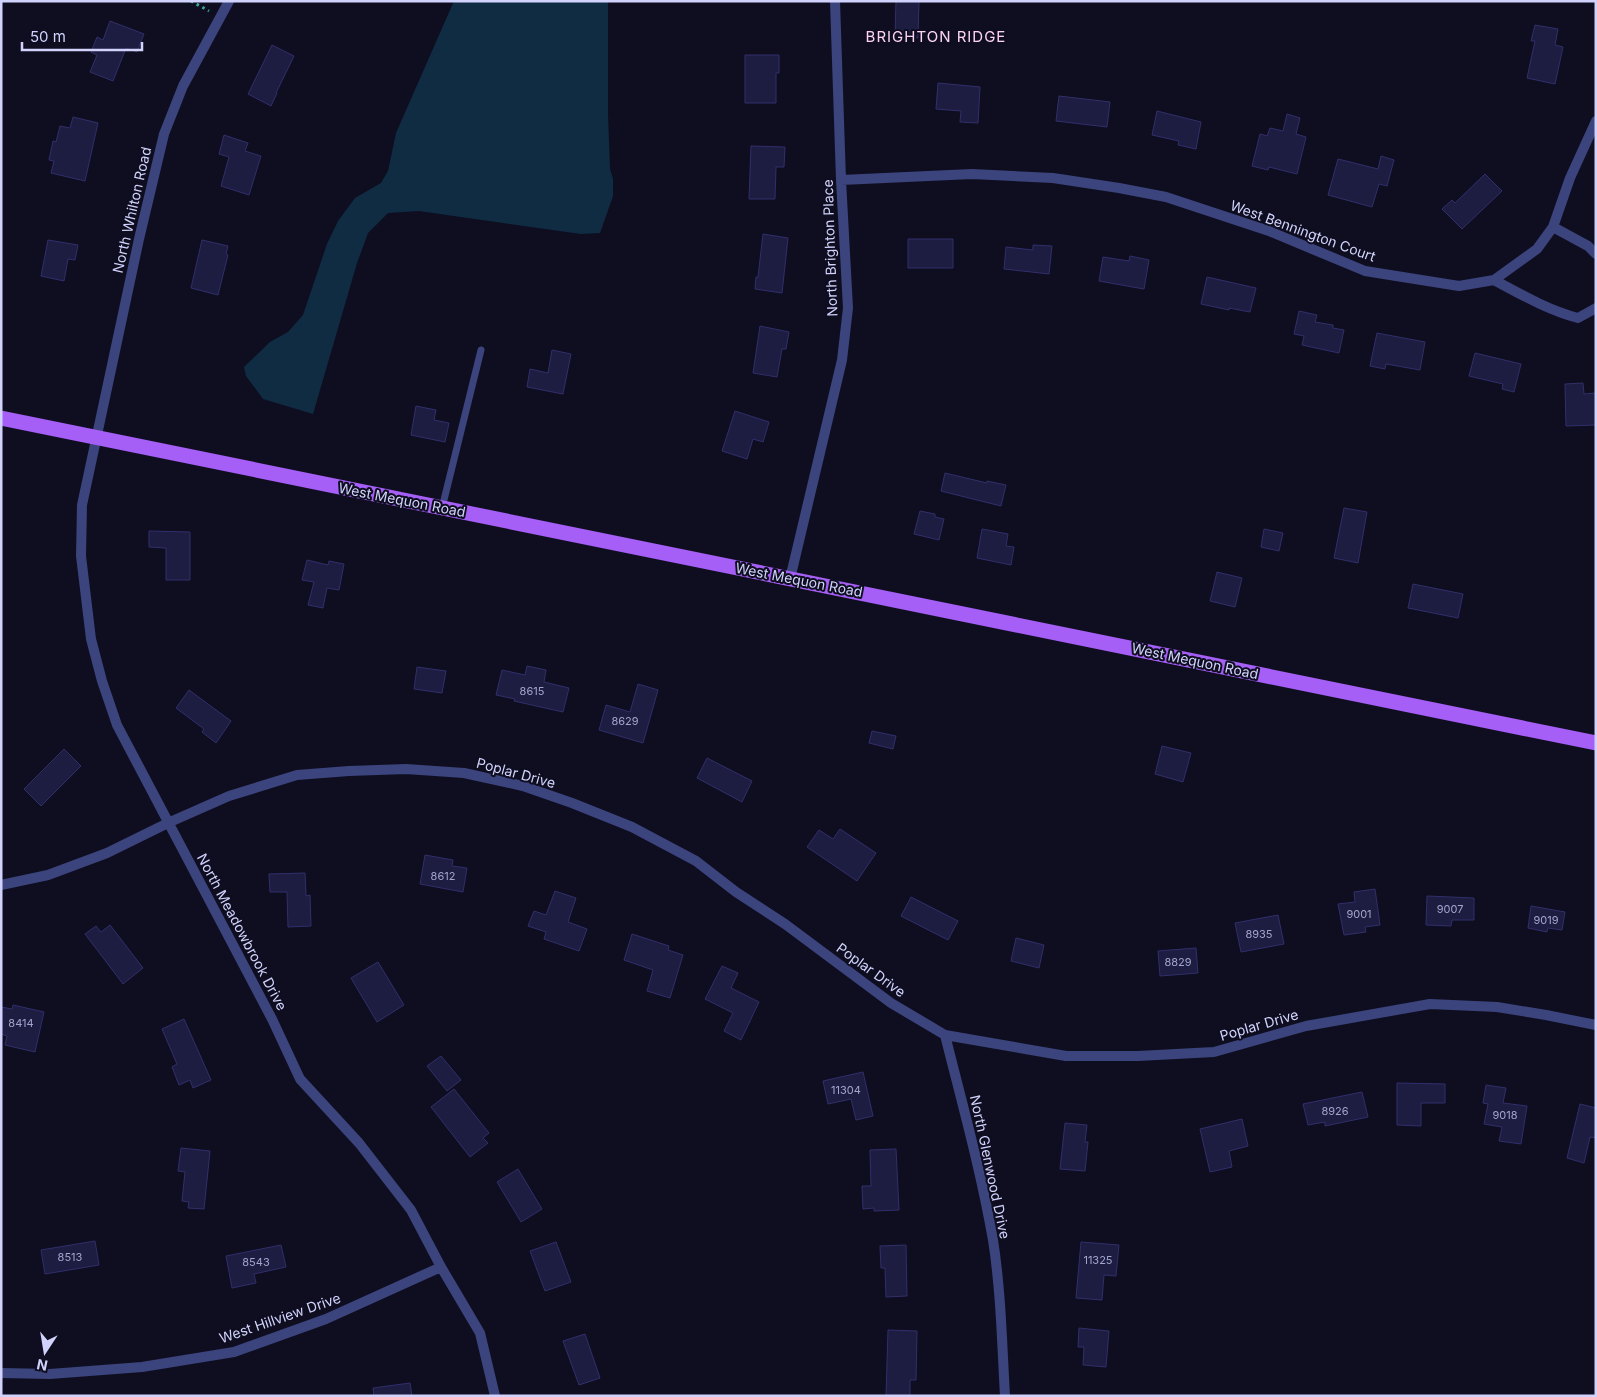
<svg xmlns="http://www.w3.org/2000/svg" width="1597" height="1397" viewBox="0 0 1597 1397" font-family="Inter,sans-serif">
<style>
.water{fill:#102c43}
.building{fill:#1d1c41;stroke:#312f6b}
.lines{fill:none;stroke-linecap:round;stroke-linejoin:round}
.path{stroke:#35ad92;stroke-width:3;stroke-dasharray:2.5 4;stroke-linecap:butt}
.lane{stroke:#3c447d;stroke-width:7}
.street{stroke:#3c447d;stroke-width:10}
.primary{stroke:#a55ef6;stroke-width:15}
.labels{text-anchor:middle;stroke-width:4;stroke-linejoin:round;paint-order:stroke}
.number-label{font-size:11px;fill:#a4a5cd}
.street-label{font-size:14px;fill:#d1d3fc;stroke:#0f0e21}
.neighbourhood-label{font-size:15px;letter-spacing:1px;fill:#fdd3f4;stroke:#0f0e21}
</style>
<rect width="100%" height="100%" fill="#0f0e21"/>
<!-- water -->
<path class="water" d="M454,1H608V114L610,169L613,179V196L600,233L581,234L419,211L388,213L368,233L357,263L313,414L263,399L246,376L244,367L270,342L288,332L303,315L327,244L338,221L355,198L381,183L388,171L396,133Z"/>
<!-- building -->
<path class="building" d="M896,1H919L918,38L895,37Z
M110,21L144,34L137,52L126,48L113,81L90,72L97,55L91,52L97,37L103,40Z
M1535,25L1558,29L1555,45L1563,47L1555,84L1527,78L1535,41H1531Z
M272,45L294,56L276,93H277L271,106L248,94Z
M745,55H779V73H776V103H745Z
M938,83L980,87L978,123L960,122L961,111L936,109Z
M1059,96L1110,102L1107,127L1056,121Z
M1157,111L1201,122L1196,149L1178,145L1179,141L1152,135Z
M1287,114L1300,118L1296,134L1306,137L1297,174L1269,167L1268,170L1252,166L1260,134L1267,136L1270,128L1283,131Z
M73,117L98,123L85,181L51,173L54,161L49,160L53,141L56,142L60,126L70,128Z
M224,135L248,143L245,151L261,156L249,195L221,186L229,157L219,154Z
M751,146L785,147L784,167H776L775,199H749Z
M1381,156L1394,160L1387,186L1379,184L1372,207L1328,195L1338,159L1378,169Z
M1485,174L1502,191L1462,229L1442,209L1452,200L1455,203Z
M763,234L788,238L782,293L755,289L756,277H758Z
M908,239H953V268H908Z
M48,240L78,245L75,260L68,259L64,281L41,276Z
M202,240L228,246L226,254L228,255L218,295L191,288Z
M1033,245L1052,246L1049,274L1004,269L1006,247L1033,250Z
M1130,256L1149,260L1144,289L1099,281L1103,257L1129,261Z
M1207,277L1256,288L1250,312L1229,308V310L1201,304Z
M1299,311L1317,315L1315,322L1333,325V328L1344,330L1339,353L1302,345L1304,336L1294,334Z
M760,326L789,332L786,349H782L777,377L753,373Z
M1377,333L1425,342L1420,370L1386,364L1385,369L1370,366Z
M552,350L571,354L563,394L527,387L530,369L548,373Z
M1475,353L1521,364L1514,392L1502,389L1503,384L1469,376Z
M1583,383L1584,394L1596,393V425L1566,426L1565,384Z
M416,406L436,410L434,420L449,423L445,442L411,435Z
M735,411L769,422L763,442L753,439L747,459L722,451Z
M945,473L987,483V481L1006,485L1001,506L941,491Z
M1344,508L1367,512L1358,563L1334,558Z
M920,511L935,514V517L944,519L939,540L914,534Z
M982,529L1008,534L1006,546L1014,547L1011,565L977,558Z
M1264,529L1283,533L1279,551L1261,547Z
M149,531L190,532V580H166V548L149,547Z
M307,560L328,565L329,561L344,564L339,590L327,588L323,608L308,605L314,582L302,580Z
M1217,572L1242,578L1235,607L1210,601Z
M1413,584L1463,594L1458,618L1408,608Z
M527,666L546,670L544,682L569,688L563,712L514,701L515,699L496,695L502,670L525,675Z
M417,667L446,671L442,693L414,689Z
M638,684L658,690L643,743L599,730L606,705L630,712Z
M189,690L231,721L216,743L202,732L204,729L176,708Z
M872,731L896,736L893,749L869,743Z
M1162,746L1191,753L1183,782L1155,774Z
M64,749L81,766L41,806L24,789Z
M707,758L752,781L742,802L697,778Z
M840,829L876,853L857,881L807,847L819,830L833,839Z
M425,855L453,860L452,866L467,868L463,892L420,884Z
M305,873L306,896L310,895L311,926L288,927L287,892H270L269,874Z
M1375,889L1380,925L1365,927L1366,932L1344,935L1338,904L1355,902L1354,892Z
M555,891L576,898L568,922L587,929L579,951L544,939L546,932L528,926L534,911L546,915Z
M1427,896L1474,898V920H1452L1451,926L1426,925Z
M911,897L958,921L948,940L901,916Z
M1531,906L1565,912L1562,930L1548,928L1547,932L1528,928Z
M1278,915L1284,944L1241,952L1235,923Z
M110,925L143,968L123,984L85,934L96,926L101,932Z
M632,934L669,946L668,950L683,955L670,998L647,991L653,970L624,960Z
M1016,938L1044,945L1039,968L1011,961Z
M1196,948L1198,973L1160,976L1158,951Z
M378,962L404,1005L377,1022L351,978Z
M722,966L738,973L731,988L759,1002L741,1040L724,1031L733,1013L705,999Z
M13,1005L44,1012L35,1052L5,1045L7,1036L1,1034V1007L12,1009Z
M184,1019L211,1080L193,1088L190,1080L179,1085L172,1067L177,1064L162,1029Z
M441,1056L461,1080L447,1091L427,1066Z
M863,1072L873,1116L856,1120L851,1099L828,1104L823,1081Z
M1397,1083L1445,1084V1103H1421V1126L1397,1125Z
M1486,1085L1506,1088L1503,1103L1527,1106L1521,1144L1499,1141L1502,1127L1484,1124L1488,1104L1483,1103Z
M454,1089L489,1133L483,1138L488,1143L470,1157L431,1107Z
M1362,1092L1368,1117L1325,1126V1122L1308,1125L1303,1104Z
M1580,1104L1596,1108V1138L1590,1137L1584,1163L1567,1158Z
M1242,1119L1248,1146L1229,1151L1232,1167L1210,1172L1200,1129Z
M1065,1123L1087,1125L1085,1142H1088L1085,1171L1060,1169Z
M181,1148L210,1151L204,1209L188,1208L189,1202L182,1201L185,1172L178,1171Z
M896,1149L899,1210L874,1211V1208L863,1209L862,1186H871L870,1150Z
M518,1169L542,1209L521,1222L497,1182Z
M95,1241L99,1265L45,1274L41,1250Z
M556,1242L571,1282L545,1291L530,1251Z
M1081,1242L1119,1245L1116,1276L1104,1275L1102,1300L1076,1298Z
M281,1245L286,1267L254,1274L256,1283L232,1288L226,1256Z
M906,1245L907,1296L886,1297L885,1268H881L880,1246Z
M1079,1328L1109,1331L1106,1367L1083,1365L1084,1347H1078Z
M888,1330L917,1331L916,1380H910V1396H886Z
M585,1334L600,1378L579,1385L563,1341Z
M410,1383L412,1396H374L373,1388Z"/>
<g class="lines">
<!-- path -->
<path class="path" d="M191,1L209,11"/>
<!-- lane -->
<path class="lane" d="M442,508L481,350"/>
<!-- street -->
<path class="street" d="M229,1L183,86L164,134L139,239L82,505L81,556L91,639L102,681L117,725L272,1019L300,1079L359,1143L411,1210L441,1267L480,1333L495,1396
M841,180L972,174L1053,178L1119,188L1166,197L1269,231L1365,271L1459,286L1494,280L1537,249L1553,227L1570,178L1596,121
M1553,227L1588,246L1596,254
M1494,280C1522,295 1548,310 1578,318L1596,308
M790,579L842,360L848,308L841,180L835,1
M1,885L48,875L107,853L170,822L229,796L297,775L349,771L406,769L464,773L523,786L572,803L632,827L696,861L736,892L785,924L891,1003L945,1035L1066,1056H1138L1214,1052L1306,1026L1430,1004L1497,1007L1546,1015L1596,1025
M945,1035C962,1103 981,1171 993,1240C1001,1291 1002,1344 1005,1396
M1,1373L50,1374L142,1367L234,1352L326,1319L441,1267"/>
<!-- primary -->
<path class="primary" d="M1,418L1596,743"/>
</g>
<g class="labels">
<!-- number labels -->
<g class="number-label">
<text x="532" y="695">8615</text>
<text x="625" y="725">8629</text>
<text x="443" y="880">8612</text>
<text x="1450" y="913">9007</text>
<text x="1359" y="918">9001</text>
<text x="1546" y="924">9019</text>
<text x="1259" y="938">8935</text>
<text x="1178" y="966">8829</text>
<text x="21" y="1027">8414</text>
<text x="846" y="1094">11304</text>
<text x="1335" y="1115">8926</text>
<text x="1505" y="1119">9018</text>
<text x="70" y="1261">8513</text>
<text x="1098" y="1264">11325</text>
<text x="256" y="1266">8543</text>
</g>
<!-- street labels -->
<g class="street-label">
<text transform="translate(132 210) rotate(-77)" y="5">North Whilton Road</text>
<text transform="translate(1303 231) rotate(20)" y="5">West Bennington Court</text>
<text transform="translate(830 248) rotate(-92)" y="5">North Brighton Place</text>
<text transform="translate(402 500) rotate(11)" y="5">West Mequon Road</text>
<text transform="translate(799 580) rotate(11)" y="5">West Mequon Road</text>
<text transform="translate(1195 661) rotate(12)" y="5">West Mequon Road</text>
<text transform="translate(516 773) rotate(15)" y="5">Poplar Drive</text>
<text transform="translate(242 932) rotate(62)" y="5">North Meadowbrook Drive</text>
<text transform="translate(871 970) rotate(36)" y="5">Poplar Drive</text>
<text transform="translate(1259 1025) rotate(-16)" y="5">Poplar Drive</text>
<text transform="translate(990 1167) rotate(78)" y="5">North Glenwood Drive</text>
<text transform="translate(280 1318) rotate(-19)" y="5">West Hillview Drive</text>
</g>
<!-- neighbourhood labels -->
<g class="neighbourhood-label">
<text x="936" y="42">BRIGHTON RIDGE</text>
</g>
</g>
<!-- border -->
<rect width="1597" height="1397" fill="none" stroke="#d1d3fc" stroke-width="5"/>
<!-- north arrow -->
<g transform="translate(45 1352) rotate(192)" stroke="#0f0e21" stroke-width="4" paint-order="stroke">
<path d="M0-4L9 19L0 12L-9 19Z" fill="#d1d3fc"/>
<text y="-8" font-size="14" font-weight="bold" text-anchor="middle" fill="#d1d3fc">N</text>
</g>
<!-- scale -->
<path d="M22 42v8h120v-8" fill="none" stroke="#d1d3fc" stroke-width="2.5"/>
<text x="30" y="42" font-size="15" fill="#d1d3fc" stroke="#0f0e21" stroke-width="4" paint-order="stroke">50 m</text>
</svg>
